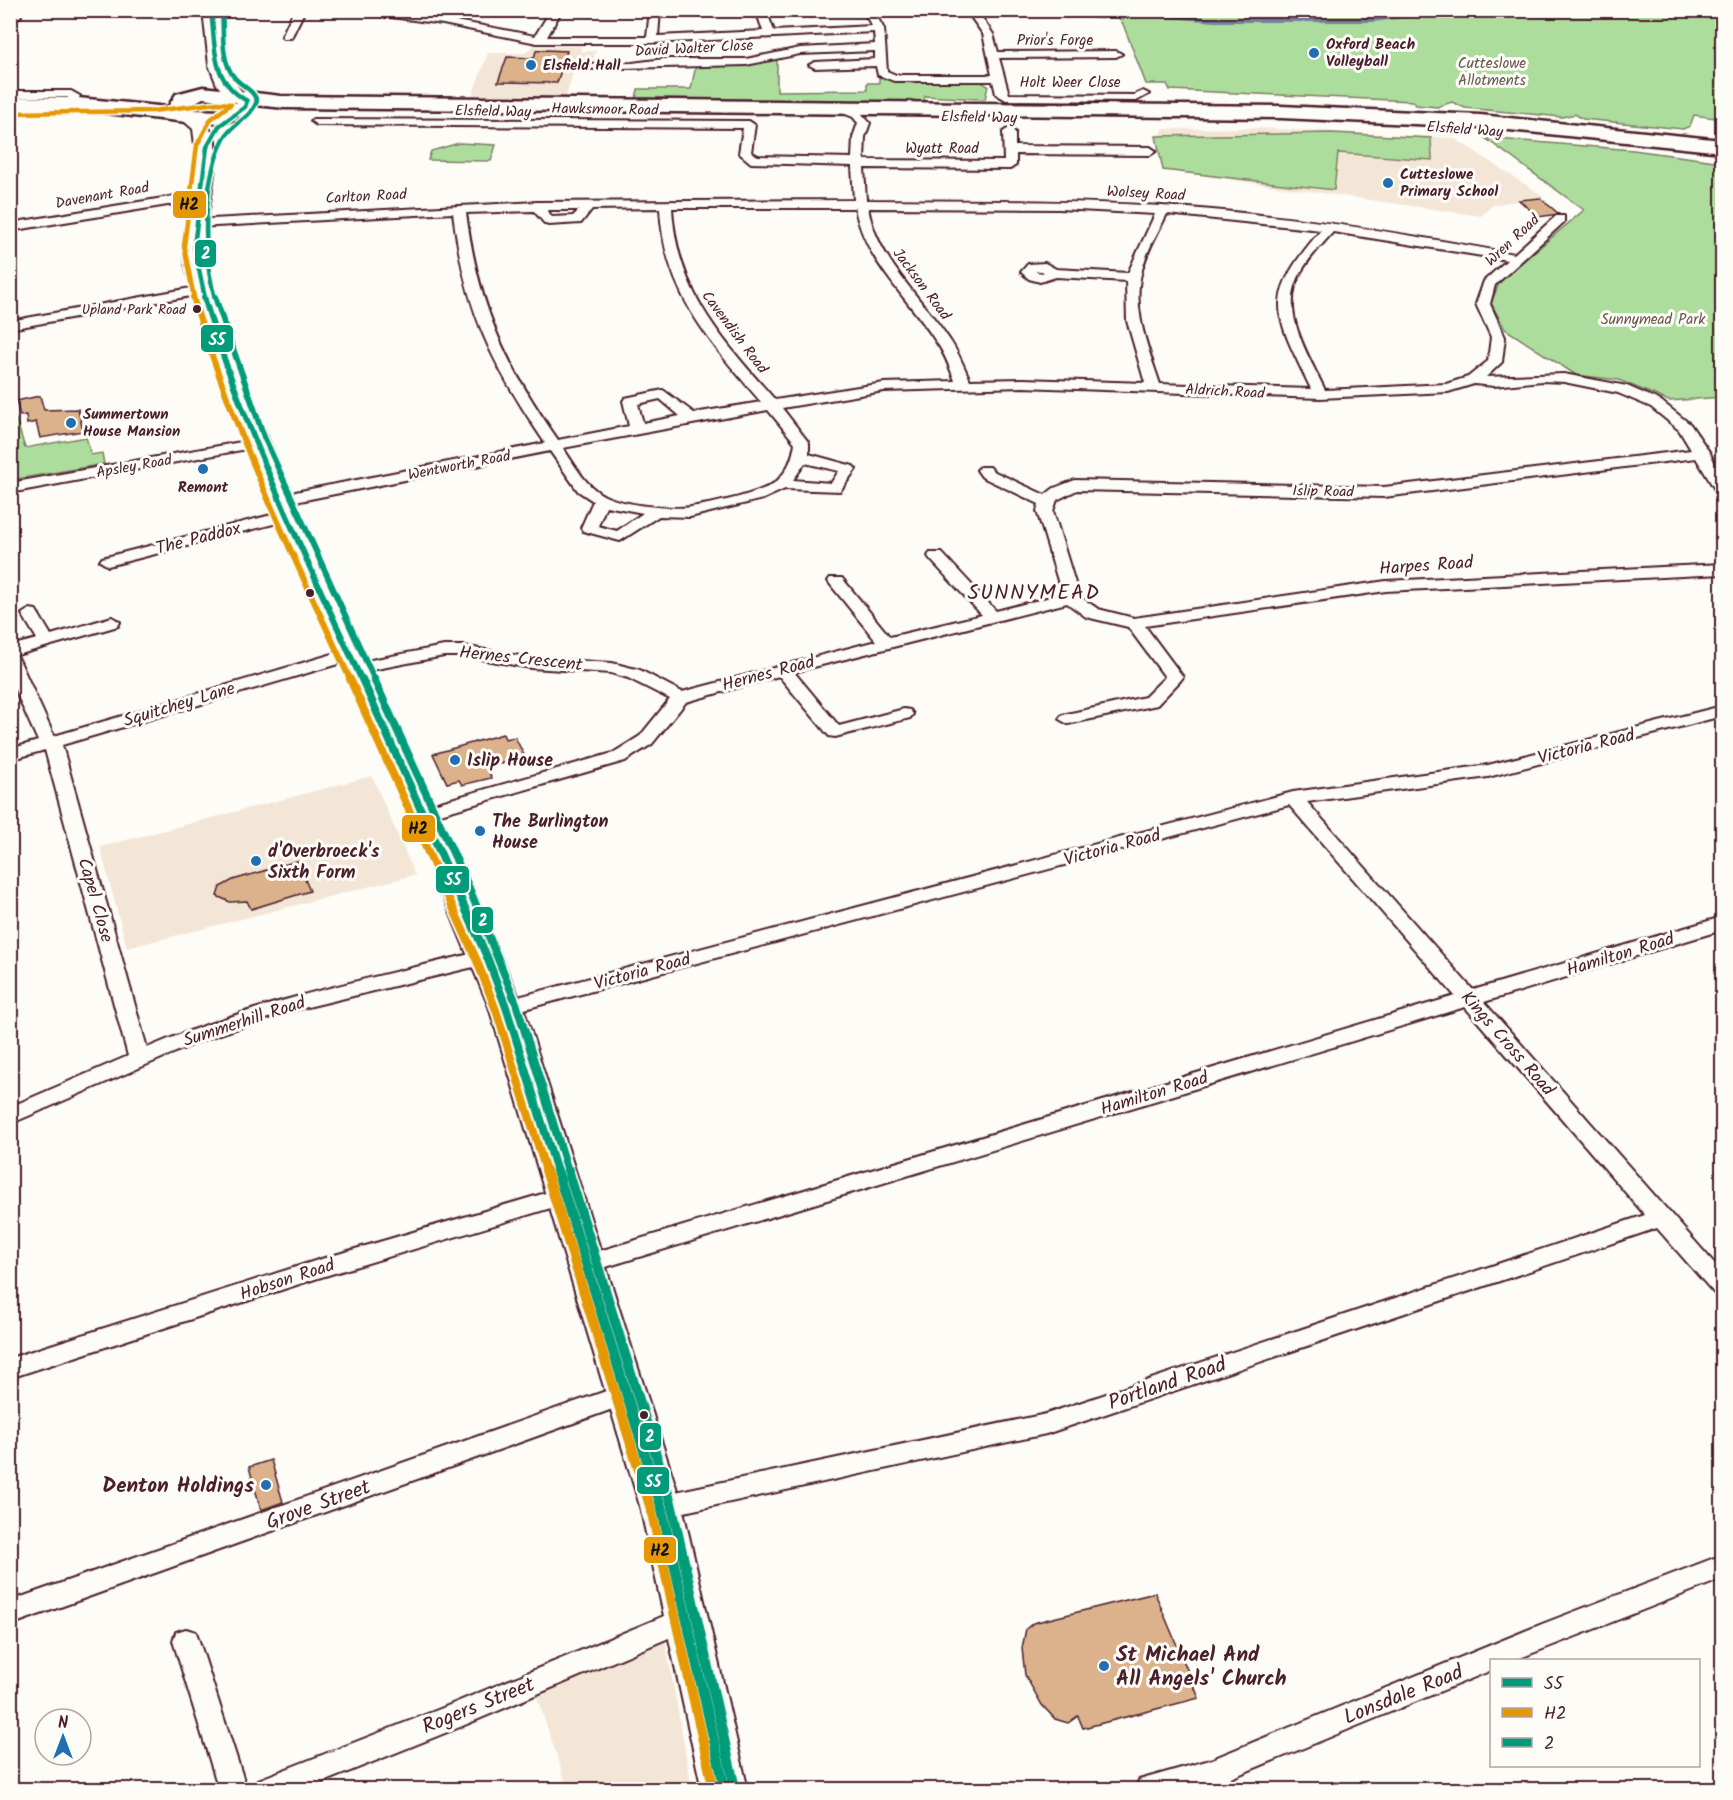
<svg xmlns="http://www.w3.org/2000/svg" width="1733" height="1800" viewBox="0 0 1733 1800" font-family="Kalam,sans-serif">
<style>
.built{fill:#f3e6d7}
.green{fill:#addd9d;stroke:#7c7e64;stroke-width:1.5}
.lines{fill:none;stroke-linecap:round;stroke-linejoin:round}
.stream{stroke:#76809f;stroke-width:4}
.building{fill:#dcb28d;stroke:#4a1f2b;stroke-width:1.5}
.street-casing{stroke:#4a1f2b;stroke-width:4}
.primary-casing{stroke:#4a1f2b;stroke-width:4}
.highway-casing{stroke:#4a1f2b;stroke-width:5}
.street{fill:#fdfcf7;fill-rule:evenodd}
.primary{fill:#fdfcf7;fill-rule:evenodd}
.highway{fill:#fdfcf7;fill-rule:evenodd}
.bus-1-far3-casing{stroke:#fdfcf7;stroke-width:8}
.bus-1-far2-casing{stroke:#fdfcf7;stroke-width:10}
.bus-1-far1-casing{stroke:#fdfcf7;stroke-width:12}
.bus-1-casing{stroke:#fdfcf7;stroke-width:14}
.bus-2-far3-casing{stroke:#fdfcf7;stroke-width:8}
.bus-2-far2-casing{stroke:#fdfcf7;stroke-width:10}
.bus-2-far1-casing{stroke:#fdfcf7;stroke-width:12}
.bus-2-casing{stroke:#fdfcf7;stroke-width:14}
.bus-3-far3-casing{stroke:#fdfcf7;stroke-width:8}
.bus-3-far2-casing{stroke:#fdfcf7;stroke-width:10}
.bus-3-far1-casing{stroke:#fdfcf7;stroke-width:12}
.bus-3-casing{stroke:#fdfcf7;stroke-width:14}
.bus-1-far3{stroke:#009b79;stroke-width:4.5}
.bus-1-far2{stroke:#009b79;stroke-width:6}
.bus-1-far1{stroke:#009b79;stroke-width:8}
.bus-1{stroke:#009b79;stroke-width:10}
.bus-2-far3{stroke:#e69804;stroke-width:4.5}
.bus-2-far2{stroke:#e69804;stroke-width:6}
.bus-2-far1{stroke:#e69804;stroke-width:8}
.bus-2{stroke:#e69804;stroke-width:10}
.bus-3-far3{stroke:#009b79;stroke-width:4.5}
.bus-3-far2{stroke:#009b79;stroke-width:6}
.bus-3-far1{stroke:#009b79;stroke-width:8}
.bus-3{stroke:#009b79;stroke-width:10}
.poi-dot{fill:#1f6fb2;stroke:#fdfcf7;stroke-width:2}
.bus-dot{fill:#4a1f2b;stroke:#fdfcf7;stroke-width:2}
.labels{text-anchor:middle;stroke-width:6;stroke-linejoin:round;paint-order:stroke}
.far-bus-label{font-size:14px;fill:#4a1f2b;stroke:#fdfcf7;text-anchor:end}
.far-street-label{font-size:15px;fill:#4a1f2b;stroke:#fdfcf7}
.far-poi-label{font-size:15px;font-weight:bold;fill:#4a1f2b;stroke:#fdfcf7;text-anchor:start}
.far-park-label{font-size:15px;fill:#68584d;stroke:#fdfcf7}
.street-label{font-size:18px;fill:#4a1f2b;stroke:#fdfcf7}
.poi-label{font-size:18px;font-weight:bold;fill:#4a1f2b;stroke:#fdfcf7;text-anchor:start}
.quarter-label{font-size:21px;letter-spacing:1.5px;fill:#4a1f2b;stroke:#fdfcf7}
.near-street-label{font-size:21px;fill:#4a1f2b;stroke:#fdfcf7}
.near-poi-label{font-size:21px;font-weight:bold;fill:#4a1f2b;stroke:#fdfcf7;text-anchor:end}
.line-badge{stroke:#fdfcf7;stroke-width:2}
.badge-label{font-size:16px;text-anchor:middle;font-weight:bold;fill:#fff}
.pale-badge-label{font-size:16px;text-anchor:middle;font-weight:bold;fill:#111}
</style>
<rect width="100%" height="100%" fill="#fdfcf7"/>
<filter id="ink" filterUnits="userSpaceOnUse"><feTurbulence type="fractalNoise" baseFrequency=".0167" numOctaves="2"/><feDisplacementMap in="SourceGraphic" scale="12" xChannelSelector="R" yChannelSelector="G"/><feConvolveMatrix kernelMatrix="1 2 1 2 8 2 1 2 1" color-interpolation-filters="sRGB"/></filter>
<g filter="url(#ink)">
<!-- built -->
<path class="built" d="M533,46H582L580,51H596L593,60H577L566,97L472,96L488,53H525Z
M1258,128L1454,138L1543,196L1493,205L1481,216L1163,170L1156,136L1162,133L1163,129Z
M372,776L415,875L127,948L100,847Z
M665,1639L692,1789H568L535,1691Z"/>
<!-- green -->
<path class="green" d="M1114,11H1722V119L1694,115L1690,126L1683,129L1583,119L1575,114L1562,117L1465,108L1452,102L1437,107L1416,105L1413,101L1170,90L1167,84H1146L1123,24Z
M777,59V91L867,90V83H879V75L980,81L988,86L985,99H983L925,96L924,102L636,98L638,89H691L696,65L746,64Z
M1332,133L1431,138L1432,160L1338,153L1334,190L1163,170L1156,136Z
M1485,138L1633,150L1722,162V397L1669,401L1619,380L1576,375L1505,329L1491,303L1500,281L1584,210Z
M459,143L496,145L491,161L428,160L431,151Z
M16,419L25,448L86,437L91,455L102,453L104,464L11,480V420Z"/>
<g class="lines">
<!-- stream -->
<path class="stream" d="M1159,15L1215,20H1373L1446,10"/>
</g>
<!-- building -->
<path class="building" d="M544,50L567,51L557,83L498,82L507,57L534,58L536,51Z
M1540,198L1559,214L1538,217L1519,200Z
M40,396L44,410L78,409L83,431L40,438L36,422L27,424L26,415L20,416L16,401Z
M503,734L505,739L515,737L524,755L517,757L518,759L488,767L491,778L462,785L459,780L447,783L433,754Z
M297,861L310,891L251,909L247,901L230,902L217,896L220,887L233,880Z
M271,1460L283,1502L261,1510L249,1467Z
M1155,1593L1199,1698L1083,1728L1078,1716L1068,1723L1055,1719L1042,1705L1025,1675L1022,1648L1026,1629L1033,1623Z"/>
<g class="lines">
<defs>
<path id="street" d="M10,10H20L21,16L10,22Z
M215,10H250L212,17L207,14Z
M294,10H305L291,38H283L282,36Z
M339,10C406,10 469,23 535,36L551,10H562L547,37H647L650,10L660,11L658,36L763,31L756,10H766L774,31L872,26L862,10H873L884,29L887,71L896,75H992L983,34L966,10H977L993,34L998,52L1116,51L1122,54L1116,57L999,58L1009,94L1134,95L1143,91L1149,94L1136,101L1006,100L996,94L993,81H894L878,75L876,66L815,68L809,65L815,62L875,59V51L800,54L746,65L581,69L577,68V64L632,63L664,59H746L800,48L875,44L874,32L652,43H537L443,24Z
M1042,10H1098L1107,14L1102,17L1047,13Z
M10,91H71L80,96L75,105L71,106L65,103L68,97H10Z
M839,105L861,113L870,123L865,137L864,160L1004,161L1003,132L1009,128L1015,132V146L1150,147L1156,151L1150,155L1016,154V165L1010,169L864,168L866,200C965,201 1064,200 1162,206C1281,214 1398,232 1514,254L1556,216H1564V222L1495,285L1490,304L1505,337L1502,362L1486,377L1564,374L1627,386L1661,401L1690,424L1710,453L1722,478V495L1717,493L1696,458L1384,497L1077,490L1057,500L1053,511L1079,596L1098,609L1134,618L1386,581L1722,564V574L1386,591L1145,626L1183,677L1180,681L1157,705L1068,724L1059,719L1062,715L1145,697L1165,677L1128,627L1086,617L1067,603L794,672L839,726L904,709L910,710L913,714L910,718L835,737L829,736L779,676L686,702L652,744L625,761L430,817H416L414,813L416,809L613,753L640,736L670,699L628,678L611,673L531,668L463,656H444L356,673L347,668L350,664L444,646H463L531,658L612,663L640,670L682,692L876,641L830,584L828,581L830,578H842L890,637L982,615L930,559L928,556L930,553H942L996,611L1062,594L1037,511L1039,504L982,477L977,470L980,467H990L993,471L1045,495L1054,488L1075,480L1384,487L1691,450L1679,430L1651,407L1618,393L1564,382L1542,381L1494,386L1474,384L1448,392L1320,398L1023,387L884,391L782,408L809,443V454L853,466L856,469L840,491L785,489L763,499L690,517L659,516L620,541L583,531L581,528L593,501L578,491L550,451L280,505L275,503L272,500L275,497L280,495L545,443C491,363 465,310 453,213L197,227L193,226V220L537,202L854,200L852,166L751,163L739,153L743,128L317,125L311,121L313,119L749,121L755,125L751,152L758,156L852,158L853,137L858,123L853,117L835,110V106ZM660,208C664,292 709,341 761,402L694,413L663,390L625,398L623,401L629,426L558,440C504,362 479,308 466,213L534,211L545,224L549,225L581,223L592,209ZM672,208H855C865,262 909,298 937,343C945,354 950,368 955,381L884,383L775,400C722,339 677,293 672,208ZM868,208L1059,209L1155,214L1128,273L1056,269L1045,263L1028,264L1021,272L1029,279L1040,282L1056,277L1126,281L1127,321L1145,383L1023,379L970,380C964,367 959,354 951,342C923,298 878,262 868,208ZM547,210H579L573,216L552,217ZM1167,214L1321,230C1262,299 1274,312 1311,389L1160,384C1148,348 1131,308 1142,270C1147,250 1158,232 1167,214ZM1333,232L1507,260L1484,281L1476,304L1491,337L1488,361L1468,377L1446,384L1325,390C1309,356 1280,313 1299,276C1307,259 1321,246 1333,232ZM1042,271L1044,273L1036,272L1037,271ZM660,399L680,416L643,423L638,404ZM768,410L795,443C793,457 788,470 778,480C764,494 711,504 691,507C670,510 624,505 605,496C585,486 575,465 563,448ZM805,463L839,471L831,483L793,480ZM606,506L643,513L617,531L598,526Z
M200,192L204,193V199L10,231V223Z
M202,286L209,290L207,293L10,329V321Z
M258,439L263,440L265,443L263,446L10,493V483Z
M287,511L295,516L293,519L108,566L100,561L102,558Z
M30,609L36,610L51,635L112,617L120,622L118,626L17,655L54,736L343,651L349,650L358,655L355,659L62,745L147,1048C256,1001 372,978 487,950L494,952L497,957L494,962L287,1012L208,1038L10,1124V1107L128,1056L45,750L10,760V749L38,741L10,679V646L37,639L22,614Z
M1722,706V716L1488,777L1307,802L1473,990L1722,917V930L1484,1002L1722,1272V1296L1714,1293L1657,1228L1046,1434L661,1517L652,1514L648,1506L652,1498L661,1495L1046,1414L1645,1215L1465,1007L586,1273L578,1270L574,1264L578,1258L586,1255L1455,996L1289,805L506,1014L499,1012L496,1007L499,1002L1293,792L1488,765Z
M566,1187L574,1189L577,1195L574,1201L318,1278L10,1378V1358L318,1260Z
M626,1384L635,1387L638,1394L635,1401L10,1625V1601Z
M1722,1555V1579L1515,1660H1492V1670L1221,1782L1200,1790H1135L1139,1780L1210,1760L1542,1624Z
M688,1606L697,1610L701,1618L697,1626L460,1727L303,1790H254L258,1780L440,1709Z
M186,1629L196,1632L199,1641L247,1790H219L173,1641L176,1632Z"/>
<path id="primary" d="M203,10H220L227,65L234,82L244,94L242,98H228L217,85L209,65Z
M187,110L206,121L215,140V168L206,231L205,257L216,300L248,391L323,569L446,830L523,1007L682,1506L748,1790H702L640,1506L489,1007L416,830L259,481L224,391L194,300L185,264L184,243L196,153L193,129L178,116Z"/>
<path id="highway" d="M203,87L281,96L1281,106L1480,115L1722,140V152L1480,127L1281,118L285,108L255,105L252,111L225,123L187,122L78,110L10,109V97L78,98L168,107L176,94ZM203,98L237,102L222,111L192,110L188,106Z"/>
</defs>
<!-- street casing -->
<use href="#street" class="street-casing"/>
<!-- primary casing -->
<use href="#primary" class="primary-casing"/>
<!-- highway casing -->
<use href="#highway" class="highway-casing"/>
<!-- street -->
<use href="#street" class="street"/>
<!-- primary -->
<use href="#primary" class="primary"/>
<!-- highway -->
<use href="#highway" class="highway"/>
<defs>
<path id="bus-1-far3" d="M205,298L194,246L207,147L219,126L245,107L247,101C210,80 216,48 211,10"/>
<path id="bus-1-far2" d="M204,297C244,430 304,554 362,681"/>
<path id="bus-1-far1" d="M362,679L487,957L506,1007L557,1171"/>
<path id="bus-1" d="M557,1170L661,1506L725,1790"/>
<path id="bus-2-far3" d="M10,113L153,111L217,103L231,104L211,119L197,145L184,246L194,298"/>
<path id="bus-2-far2" d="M193,297C233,430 292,555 351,681"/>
<path id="bus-2-far1" d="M350,679L477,961L496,1010L546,1171"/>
<path id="bus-2" d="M546,1170L651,1509L714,1790"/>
<path id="bus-3-far3" d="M215,298C202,254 202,181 224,139C232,123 251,119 257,101C253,89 241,86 234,77C220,60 224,30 222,10"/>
<path id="bus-3-far2" d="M215,297L264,437L375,681"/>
<path id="bus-3-far1" d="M374,679L469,888L516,1003L568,1171"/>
<path id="bus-3" d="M568,1170L671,1503L735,1788"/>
</defs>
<!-- bus-1-far3 casing -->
<use href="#bus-1-far3" class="bus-1-far3-casing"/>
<!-- bus-1-far2 casing -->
<use href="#bus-1-far2" class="bus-1-far2-casing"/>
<!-- bus-1-far1 casing -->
<use href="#bus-1-far1" class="bus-1-far1-casing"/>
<!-- bus-1 casing -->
<use href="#bus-1" class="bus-1-casing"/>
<!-- bus-2-far3 casing -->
<use href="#bus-2-far3" class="bus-2-far3-casing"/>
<!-- bus-2-far2 casing -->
<use href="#bus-2-far2" class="bus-2-far2-casing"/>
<!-- bus-2-far1 casing -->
<use href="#bus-2-far1" class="bus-2-far1-casing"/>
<!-- bus-2 casing -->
<use href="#bus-2" class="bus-2-casing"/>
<!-- bus-3-far3 casing -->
<use href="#bus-3-far3" class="bus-3-far3-casing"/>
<!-- bus-3-far2 casing -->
<use href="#bus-3-far2" class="bus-3-far2-casing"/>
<!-- bus-3-far1 casing -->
<use href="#bus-3-far1" class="bus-3-far1-casing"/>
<!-- bus-3 casing -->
<use href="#bus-3" class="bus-3-casing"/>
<!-- bus-1-far3 -->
<use href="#bus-1-far3" class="bus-1-far3"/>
<!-- bus-1-far2 -->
<use href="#bus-1-far2" class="bus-1-far2"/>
<!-- bus-1-far1 -->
<use href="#bus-1-far1" class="bus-1-far1"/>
<!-- bus-1 -->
<use href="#bus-1" class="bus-1"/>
<!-- bus-2-far3 -->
<use href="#bus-2-far3" class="bus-2-far3"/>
<!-- bus-2-far2 -->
<use href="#bus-2-far2" class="bus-2-far2"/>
<!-- bus-2-far1 -->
<use href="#bus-2-far1" class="bus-2-far1"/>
<!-- bus-2 -->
<use href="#bus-2" class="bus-2"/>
<!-- bus-3-far3 -->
<use href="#bus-3-far3" class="bus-3-far3"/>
<!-- bus-3-far2 -->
<use href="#bus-3-far2" class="bus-3-far2"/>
<!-- bus-3-far1 -->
<use href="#bus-3-far1" class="bus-3-far1"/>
<!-- bus-3 -->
<use href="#bus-3" class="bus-3"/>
</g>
</g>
<!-- markers -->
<g class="poi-dot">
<circle cx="1314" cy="53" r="6"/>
<circle cx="531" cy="65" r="6"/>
<circle cx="1388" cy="183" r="6"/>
<circle cx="71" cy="423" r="6"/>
<circle cx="203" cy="469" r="6"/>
<circle cx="455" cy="760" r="6"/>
<circle cx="480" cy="831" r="6"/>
<circle cx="256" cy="861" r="6"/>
<circle cx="266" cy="1485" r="6"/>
<circle cx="1104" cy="1666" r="6"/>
</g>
<g class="bus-dot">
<circle cx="197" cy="309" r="5"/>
<circle cx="310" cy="593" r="5"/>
<circle cx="644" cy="1415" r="5"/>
</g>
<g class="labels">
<!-- far-bus labels -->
<g class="far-bus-label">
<text x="186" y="314">Upland Park Road</text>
</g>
<!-- far-street labels -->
<g class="far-street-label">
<text x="1055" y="45">Prior's Forge</text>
<text transform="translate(694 48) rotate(-3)" y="5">David Walter Close</text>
<text x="1070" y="87">Holt Weer Close</text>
<text transform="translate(605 109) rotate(1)" y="5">Hawksmoor Road</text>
<text transform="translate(493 111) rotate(1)" y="5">Elsfield Way</text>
<text transform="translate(979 117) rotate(1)" y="5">Elsfield Way</text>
<text transform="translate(1465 129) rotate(4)" y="5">Elsfield Way</text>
<text x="942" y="153">Wyatt Road</text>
<text transform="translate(1146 193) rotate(3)" y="5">Wolsey Road</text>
<text transform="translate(102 195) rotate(-10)" y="5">Davenant Road</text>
<text transform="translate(366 196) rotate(-3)" y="5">Carlton Road</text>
<text transform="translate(1512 240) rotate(-43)" y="5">Wren Road</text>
<text transform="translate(922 284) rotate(53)" y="5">Jackson Road</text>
<text transform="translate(735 332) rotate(53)" y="5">Cavendish Road</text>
<text transform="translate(1225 391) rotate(3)" y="5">Aldrich Road</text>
<text transform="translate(459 465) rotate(-11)" y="5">Wentworth Road</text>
<text transform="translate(134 466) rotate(-10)" y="5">Apsley Road</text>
<text transform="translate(1323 491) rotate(1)" y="5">Islip Road</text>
</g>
<!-- far-poi labels -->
<g class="far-poi-label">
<text x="1326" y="49">Oxford Beach<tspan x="1326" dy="17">Volleyball</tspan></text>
<text x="543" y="70">Elsfield Hall</text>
<text x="1400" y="179">Cutteslowe<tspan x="1400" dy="17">Primary School</tspan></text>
<text x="83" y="419">Summertown<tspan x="83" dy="17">House Mansion</tspan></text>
<text x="203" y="492" text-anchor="middle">Remont</text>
</g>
<!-- far-park labels -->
<g class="far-park-label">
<text x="1492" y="68">Cutteslowe<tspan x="1492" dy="17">Allotments</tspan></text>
<text x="1653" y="324">Sunnymead Park</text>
</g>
<!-- street labels -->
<g class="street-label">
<text transform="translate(198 538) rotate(-14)" y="6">The Paddox</text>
<text transform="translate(1426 565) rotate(-4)" y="6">Harpes Road</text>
<text transform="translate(521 658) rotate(6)" y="6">Hernes Crescent</text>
<text transform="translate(768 673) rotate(-15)" y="6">Hernes Road</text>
<text transform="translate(179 704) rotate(-17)" y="6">Squitchey Lane</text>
<text transform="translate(1586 746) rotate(-14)" y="6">Victoria Road</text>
<text transform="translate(1112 847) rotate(-15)" y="6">Victoria Road</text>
<text transform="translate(96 900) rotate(74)" y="6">Capel Close</text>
<text transform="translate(1620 954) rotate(-17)" y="6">Hamilton Road</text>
<text transform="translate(642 971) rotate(-15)" y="6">Victoria Road</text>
<text transform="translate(244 1021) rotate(-18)" y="6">Summerhill Road</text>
<text transform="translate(1508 1043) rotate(49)" y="6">Kings Cross Road</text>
<text transform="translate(1154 1093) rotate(-17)" y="6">Hamilton Road</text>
<text transform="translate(287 1279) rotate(-18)" y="6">Hobson Road</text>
</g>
<!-- poi labels -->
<g class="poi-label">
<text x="467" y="766">Islip House</text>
<text x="492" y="827">The Burlington<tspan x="492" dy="21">House</tspan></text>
<text x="268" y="857">d'Overbroeck's<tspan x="268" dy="21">Sixth Form</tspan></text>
</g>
<!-- quarter labels -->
<g class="quarter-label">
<text x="1034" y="599">SUNNYMEAD</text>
</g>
<!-- near-street labels -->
<g class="near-street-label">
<text transform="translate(1167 1383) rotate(-19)" y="7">Portland Road</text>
<text transform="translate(318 1504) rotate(-20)" y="7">Grove Street</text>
<text transform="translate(1403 1694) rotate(-22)" y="7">Lonsdale Road</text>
<text transform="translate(478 1705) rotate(-22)" y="7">Rogers Street</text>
</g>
<!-- near-poi labels -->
<g class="near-poi-label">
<text x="254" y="1492">Denton Holdings</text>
<text x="1116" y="1661" text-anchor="start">St Michael And<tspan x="1116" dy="24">All Angels' Church</tspan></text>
</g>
</g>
<g class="line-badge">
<rect x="172" y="190" width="35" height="29" rx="6" fill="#e69804"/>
<rect x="194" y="239" width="23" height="29" rx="6" fill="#009b79"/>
<rect x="200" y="324" width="34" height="29" rx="6" fill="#009b79"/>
<rect x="401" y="814" width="35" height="29" rx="6" fill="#e69804"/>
<rect x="435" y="865" width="35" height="29" rx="6" fill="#009b79"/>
<rect x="471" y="906" width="23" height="28" rx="6" fill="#009b79"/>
<rect x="639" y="1422" width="23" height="29" rx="6" fill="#009b79"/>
<rect x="636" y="1466" width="34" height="29" rx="6" fill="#009b79"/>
<rect x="643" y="1536" width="34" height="28" rx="6" fill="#e69804"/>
</g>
<g class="badge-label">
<text x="206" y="259">2</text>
<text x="217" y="345">S5</text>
<text x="453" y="885">S5</text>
<text x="483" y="926">2</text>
<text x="650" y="1442">2</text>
<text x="653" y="1487">S5</text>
</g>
<g class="pale-badge-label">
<text x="189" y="210">H2</text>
<text x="418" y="834">H2</text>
<text x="660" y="1556">H2</text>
</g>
<!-- margin -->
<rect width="1733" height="1800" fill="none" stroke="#fdfcf7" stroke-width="36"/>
<rect x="18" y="18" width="1697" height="1764" fill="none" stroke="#4a1f2b" stroke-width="2" filter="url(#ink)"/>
<!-- legend -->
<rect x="1490" y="1659" width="210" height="108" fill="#fdfcf7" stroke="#b5a4a5" stroke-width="1.5"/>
<rect x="1502" y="1678" width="30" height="9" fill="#009b79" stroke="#b5a4a5" stroke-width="1.5"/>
<text x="1544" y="1689" font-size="18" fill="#4a1f2b">S5</text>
<rect x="1502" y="1708" width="30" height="9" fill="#e69804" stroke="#b5a4a5" stroke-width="1.5"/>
<text x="1544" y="1719" font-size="18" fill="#4a1f2b">H2</text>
<rect x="1502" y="1738" width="30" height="9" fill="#009b79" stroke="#b5a4a5" stroke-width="1.5"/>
<text x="1544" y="1749" font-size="18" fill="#4a1f2b">2</text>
<!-- north arrow -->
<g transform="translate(63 1737)"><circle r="28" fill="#fdfcf7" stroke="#b5a4a5" stroke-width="1.5"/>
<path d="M0-4.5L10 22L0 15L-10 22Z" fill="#1f6fb2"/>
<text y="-9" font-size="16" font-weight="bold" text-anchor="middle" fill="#4a1f2b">N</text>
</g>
</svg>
